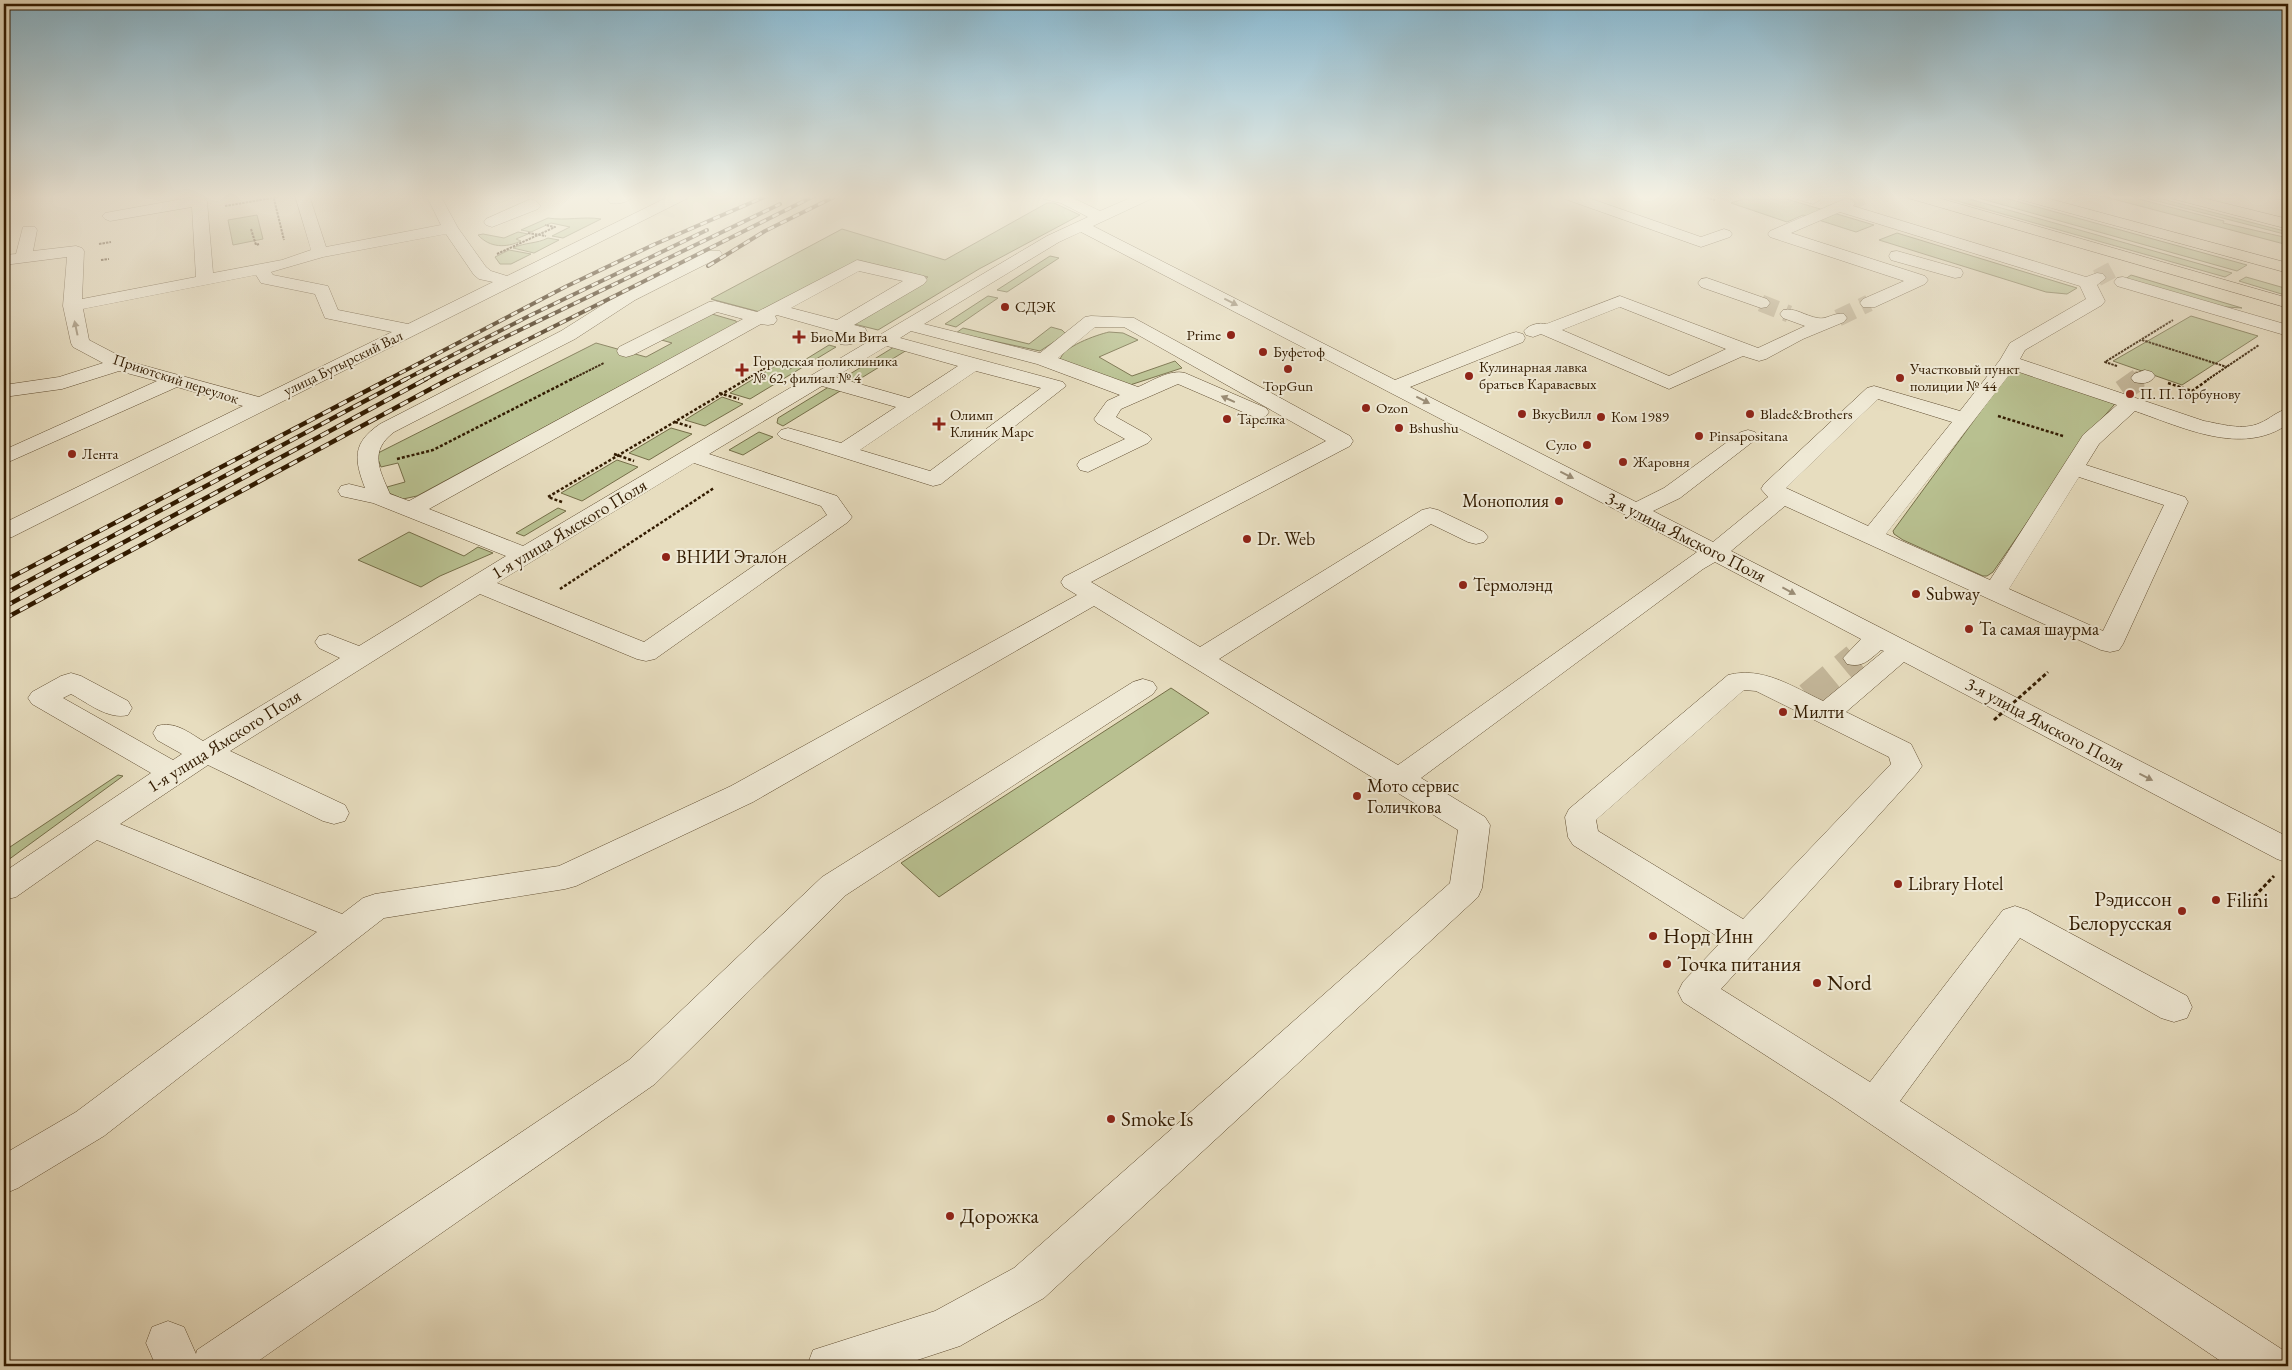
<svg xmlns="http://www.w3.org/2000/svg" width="2292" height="1370" viewBox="0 0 2292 1370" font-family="'EB Garamond',serif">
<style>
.green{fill:#b8c090;stroke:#756e48}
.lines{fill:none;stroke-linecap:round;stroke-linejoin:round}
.minor-tunnel-far2{stroke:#c3b699;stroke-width:17;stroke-dasharray:17 9;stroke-linecap:butt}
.minor-tunnel-far1{stroke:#c3b699;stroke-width:22;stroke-dasharray:22 11;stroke-linecap:butt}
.minor-tunnel{stroke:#c3b699;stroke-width:30;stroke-dasharray:30 15;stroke-linecap:butt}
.minor-casing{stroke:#5f4c30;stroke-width:1}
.major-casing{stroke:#321b00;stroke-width:1}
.path-far2{stroke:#321b00;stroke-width:2;stroke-dasharray:2.5 1;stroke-linecap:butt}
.path-far1{stroke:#321b00;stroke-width:2.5;stroke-dasharray:3 2;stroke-linecap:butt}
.path{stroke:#321b00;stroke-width:3;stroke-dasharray:4 2.5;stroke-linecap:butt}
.minor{fill:#efe9d5;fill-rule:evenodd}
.major{fill:#e7ddbf;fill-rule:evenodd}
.rail-far1-casing{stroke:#321b00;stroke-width:4}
.rail-casing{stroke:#321b00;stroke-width:4.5}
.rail-far1{stroke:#efe9d5;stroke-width:2.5;stroke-dasharray:7;stroke-linecap:butt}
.rail{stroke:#efe9d5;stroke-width:3;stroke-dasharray:9;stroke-linecap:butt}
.path-bridge{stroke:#321b00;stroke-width:3;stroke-dasharray:4 2.5;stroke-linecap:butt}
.oneway{fill:#9a8c75}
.poi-dot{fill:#8f2418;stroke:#efe9d5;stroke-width:2}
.labels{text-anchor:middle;stroke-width:4;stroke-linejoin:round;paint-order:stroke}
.far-poi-label{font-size:15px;fill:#321b00;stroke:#efe9d5;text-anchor:start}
.far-street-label{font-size:15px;fill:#321b00;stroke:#efe9d5}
.poi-label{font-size:18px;fill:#321b00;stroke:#efe9d5;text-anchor:start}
.street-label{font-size:18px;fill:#321b00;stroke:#efe9d5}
.near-poi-label{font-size:21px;fill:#321b00;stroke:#efe9d5;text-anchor:start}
</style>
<rect width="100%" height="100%" fill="#e7ddbf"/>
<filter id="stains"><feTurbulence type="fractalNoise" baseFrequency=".004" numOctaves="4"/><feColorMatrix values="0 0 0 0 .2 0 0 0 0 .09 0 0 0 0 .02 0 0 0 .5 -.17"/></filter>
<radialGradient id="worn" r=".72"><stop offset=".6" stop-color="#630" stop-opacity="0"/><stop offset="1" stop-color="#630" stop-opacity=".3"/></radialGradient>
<!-- green -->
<path class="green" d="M1755,195H1773L1874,225L1856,232L1803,215L1787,222L1731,203Z
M1936,195H1955L2232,273L2225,277Z
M1968,195H1994L2247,265L2237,271Z
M2098,195H2123L2224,221L2223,223L2288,238V245Z
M2134,195H2147L2288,232V235Z
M1047,203H1054L1080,215L979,269L878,330L854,324V321L928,277L858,260L760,312L711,299L842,229L945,260Z
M257,215L263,239L233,245L228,220Z
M548,218C566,221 583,216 601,219L563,238L552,236L570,227L551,223L531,232L521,230Z
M518,232L528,234L516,239L521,241C506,248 490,248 478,235L483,234L504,238Z
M1897,233L2077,288L2067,294L2046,292L1879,240Z
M548,238L559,240L534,253L513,248C526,242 536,244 548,238Z
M509,250L531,254L511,264H500L495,257Z
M1050,256L1059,258L1007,292L997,290Z
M2131,275L2242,308L2211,306L2124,280Z
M2246,277L2288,289V296L2239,281Z
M988,296L998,298L956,327L945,324Z
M712,314L736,321L737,323L417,496L403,499L389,493L387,487L405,482L398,463L381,467L376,454L596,343L646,357L672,343L658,339Z
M2191,316L2258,336L2182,385L2113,361Z
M1051,327L1062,330L1066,334L1040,351L956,333L963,328L1029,344Z
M1109,332L1123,333L1138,340L1099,357L1132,376L1175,361L1182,368L1130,385L1060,360C1062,347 1096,335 1109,332Z
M829,345L836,347L750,399L730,393L777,365L790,369Z
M894,347L907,350L783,426L777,423L778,418Z
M2013,371H2021L2115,403L2114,405L2086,437L1993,572L1987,576H1983L1903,540L1894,534L1893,531L2008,374Z
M722,397L743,404L705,426L685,420Z
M671,428L692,434L649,460L629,453Z
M759,432L773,437L743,455L729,450Z
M617,460L638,467L582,501L561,493Z
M558,508L566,511L524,536L516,533Z
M409,532L464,556L478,547L493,553L440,576L421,587L358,560Z
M1171,688L1209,713L939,897L901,863Z
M118,775L123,776L4,863V851Z"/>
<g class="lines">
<!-- minor-tunnel-far2 -->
<path class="minor-tunnel-far2" d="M1847,203L1866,195
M2097,278L2114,269
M1761,303L1789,314
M1838,318L1869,303
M2137,380L2141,378"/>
<!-- minor-tunnel-far1 -->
<path class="minor-tunnel-far1" d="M2122,391L2139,379"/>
<!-- minor-tunnel -->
<path class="minor-tunnel" d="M1809,697L1856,658"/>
<defs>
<path id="minor" d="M295,195H309L326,247L441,225L426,195H440L458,228L486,267L491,271L507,276L672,195H690L688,198L12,537L4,539V523L243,406L177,387L4,464V450L157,381L119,371L62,389L4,397V385L59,377L103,363L73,347L71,343L63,306L67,257L4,265V255L16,254L23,227H35L37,230L33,251L76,246L82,248L84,251L82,299L196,277L192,207L110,221L105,219L102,216L105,213L199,196L204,198L207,201L213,273L282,260L311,250ZM446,234L474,275L479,279L493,282L408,324L338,310L328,286L273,275L271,272L323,257ZM256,275L261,283L315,294L325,318L392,332L259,397L131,362L89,340L83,309Z
M615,195H634C630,202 618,205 610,203L607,200Z
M1043,195L1071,197L1100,211L1137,195H1155L1153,198L1093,226L1395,380L1509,334L1516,332L1523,334L1525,338L1523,342L1410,387L1636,502L1664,488L1741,432L1748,430L1755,432L1759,436L1755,440L1680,498L1653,511L1713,542L1768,497L1761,489L1764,484L1867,388L1874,386L1881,388L1960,411L2000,360L2010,343L2086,299L2080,286L1840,212L1791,233L1925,276L1928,280L1925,284L1875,307H1863L1860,303L1863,299L1904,281L1770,237L1768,234L1770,231L1847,198L1852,200L1855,203L1853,206L2086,277L2097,273L2103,274L2106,278L2097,285L2105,301L2102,305L2025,350L2020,359L2204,421C2221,424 2243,431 2260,423C2270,419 2277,411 2288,409V424C2242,457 2182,427 2135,411L2099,444L2086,465L2185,497L2188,502L2123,644L2119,650L2110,652L2101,650L1785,506L1731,551L2288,837V863L2277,859L1904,662L1846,712L1911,744L1922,766L1917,773L1721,989L1870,1082L2003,910L2015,906L2027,910L2187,996L2192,1007L2187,1018L2174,1022L2161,1018L2020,938L1900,1101L2283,1350L2288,1366H2228L1835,1100L1683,1002L1678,992L1683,982L1723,940L1573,845L1568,837L1565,817L1569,809L1728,675C1763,666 1793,687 1823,701L1884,651L1881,650C1869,660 1863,668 1847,664L1843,658L1861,639L1715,562L1703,569L1421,778L1485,817L1490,825L1482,888L1478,897L1044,1298L960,1346L899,1366H807L813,1350L935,1311L1014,1268L1450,883L1458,830L1094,606L753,802L576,886L565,889L384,918L104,1136L18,1188L4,1194V1154L76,1112L317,932L97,840L16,897L4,900V872L151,773L32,704L28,698L32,692L61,676L71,673L81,676L128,701L132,708L128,715C108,720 88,703 71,694L63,698L173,760L182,754L157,740L153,733L157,726C175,721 188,732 203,741L340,658L319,648L315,642L319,636L328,634L359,646L506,556L373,503L341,496L338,491L341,486L349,484L365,488C354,459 352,443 380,424L561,331L623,292L708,251H720L722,254L720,257L635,300L575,339L394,432C369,451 379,469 390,494L409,501L743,319L717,312L633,355L626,357L619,355L617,351L619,347L709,302L715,301L757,312L857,260L924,276L927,280L924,284L854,325L865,328L867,332C861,341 851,347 840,344L838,340L844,334L777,315L775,316L777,320L774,324L768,325L761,324L429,509L523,546L1047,236L1088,217L1061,203L1044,199ZM1081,232L1697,552L1398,765L1219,659L1431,524L1468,542L1476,544L1484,542L1488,537L1484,532L1438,510L1430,508L1422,510L1200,647L1091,582L1350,446L1353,441L1350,436L1134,318L1091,316L1085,317L1040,353L924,324L1059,242ZM859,271L903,281L837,320L791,308ZM1095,327H1124L1326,441L1064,577L1061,582L1064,587L1077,595L731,786L559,866L375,894L363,898L342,914L120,824L208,765L323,821L334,824L345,821L349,813L345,805L230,751L480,594L637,659L646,661L655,659L848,522L852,517L837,496L709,454L822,386L896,407L841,443L788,428L781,430L777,434L781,438L933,486L941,484L1066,386L1063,382L900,338L911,331L1037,364L1120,395L1107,401L1094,419L1097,423L1125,439L1080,460L1077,465L1080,470L1088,472L1148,443L1152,439L1148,435L1116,417L1121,409L1178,384L1252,416L1259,418L1266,416L1269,412L1266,408L1185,373C1170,369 1152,381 1138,387L1058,358ZM887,346L958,366L909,398L835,377ZM2013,370L2117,405L2083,435L1990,580L1886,534ZM976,371L1041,388L930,471L860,450ZM1878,399L1952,422L1868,526L1786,488ZM694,463L821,506L827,515L644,642L497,583ZM2079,477L2164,505L2103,631L2009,589ZM1744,690L1756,691L1889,757L1891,764L1743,919L1598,831L1596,820Z
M1560,195H1580L1701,237L1724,229L1730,231L1732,234L1730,237L1701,247L1562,198Z
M1791,195H1814L1821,199L1813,204L1793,198Z
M2270,195H2288V201L2272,198Z
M531,199L536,201L541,206L538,209L492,227L486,225L484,222L486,219Z
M1897,251L1961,269L1963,273L1961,277L1955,278L1891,260L1889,256L1891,252Z
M2123,277L2288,325V336L2117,286L2114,282L2117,278Z
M1707,278L1767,299L1770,303L1767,307L1761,308L1701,287L1698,283L1701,279Z
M1620,296L1758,348L1805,326L1783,318L1780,314L1783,310C1795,307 1805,316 1818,318C1826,320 1834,312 1844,314L1847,318L1844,322L1803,339L1766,359L1759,361L1743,356L1669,389L1541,334L1533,337L1526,335L1524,331C1528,325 1539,322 1546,324ZM1620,307L1726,349L1669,376L1562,330Z
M2145,370L2152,372L2155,376C2150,384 2142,384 2134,382L2131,378L2134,374Z
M1143,679L1153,682L1157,688L1153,694L846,895L655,1084L251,1366H156L146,1343L152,1327L168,1321L184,1327L196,1354L197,1350L629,1060L822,877L1133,682Z"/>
<path id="major" d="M1906,195H1928L2288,298V308L1908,198Z
M2013,195H2035L2288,263V273L2015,198Z
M2168,195H2191L2288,219V229L2170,198Z"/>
</defs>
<!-- minor casing -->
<use href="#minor" class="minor-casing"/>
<!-- major casing -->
<use href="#major" class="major-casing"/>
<!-- path-far2 -->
<path class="path-far2" d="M273,195L284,240
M1700,195L1715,200
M225,206L278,197
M251,229L256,245L259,244
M528,233L546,236
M99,244L111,242
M497,254L555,227L545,225
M101,260L109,259
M2142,340L2227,367
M2117,366L2105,362L2173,320
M570,380L604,363
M745,380L776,362L792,365
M2207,380L2259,345"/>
<!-- path-far1 -->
<path class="path-far1" d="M2168,383L2192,391L2209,379
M719,393L739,399
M1998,416L2063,436
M675,422L691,427
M614,454L634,461
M397,459L433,450L572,379
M562,502L548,497L747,379
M560,589L714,488"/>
<!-- path -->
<path class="path" d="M2250,901L2274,876"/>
<!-- minor -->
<use href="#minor" class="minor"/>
<!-- major -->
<use href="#major" class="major"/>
<defs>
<path id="rail-far1" d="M708,266L765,231L838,195
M387,380L565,287L653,245L769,195
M404,380L529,316L707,230
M424,380L493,343L780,204
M447,380L816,195"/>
<path id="rail" d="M4,581L389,379
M4,594L406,379
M4,607L426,379
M4,619L449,379"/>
</defs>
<!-- rail-far1 casing -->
<use href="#rail-far1" class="rail-far1-casing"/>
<!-- rail casing -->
<use href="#rail" class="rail-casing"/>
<!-- rail-far1 -->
<use href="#rail-far1" class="rail-far1"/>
<!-- rail -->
<use href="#rail" class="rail"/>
<!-- path-bridge -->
<path class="path-bridge" d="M1994,720L2048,672"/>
</g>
<!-- one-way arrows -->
<defs><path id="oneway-solid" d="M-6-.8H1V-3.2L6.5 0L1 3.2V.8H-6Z" transform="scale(1.25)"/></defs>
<g class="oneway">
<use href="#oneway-solid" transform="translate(1231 302) rotate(27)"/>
<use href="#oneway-solid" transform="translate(76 328) rotate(-102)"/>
<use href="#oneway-solid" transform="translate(1228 399) rotate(-156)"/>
<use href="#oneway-solid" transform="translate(1423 400) rotate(27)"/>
<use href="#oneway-solid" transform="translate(1567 475) rotate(27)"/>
<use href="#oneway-solid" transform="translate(1789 591) rotate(28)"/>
<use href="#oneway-solid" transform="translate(2146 777) rotate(27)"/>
</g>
<!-- sky -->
<linearGradient id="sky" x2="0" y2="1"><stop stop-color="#88b8d0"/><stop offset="0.51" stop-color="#f4f0e2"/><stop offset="1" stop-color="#f4f0e2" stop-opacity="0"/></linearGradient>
<rect width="2292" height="386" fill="url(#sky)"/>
<!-- markers -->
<g class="poi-dot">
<circle cx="1005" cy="307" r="5"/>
<circle cx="1231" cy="335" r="5"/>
<path d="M796.5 329.5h5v5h5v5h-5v5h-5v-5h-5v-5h5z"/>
<circle cx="1263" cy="352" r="5"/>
<circle cx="1288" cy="369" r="5"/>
<path d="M739.5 362.5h5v5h5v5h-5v5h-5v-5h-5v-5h5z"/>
<circle cx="1469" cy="376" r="5"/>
<circle cx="1900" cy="378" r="5"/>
<circle cx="2130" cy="394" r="5"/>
<circle cx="1366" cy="408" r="5"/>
<circle cx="1522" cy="414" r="5"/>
<circle cx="1750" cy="414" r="5"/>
<circle cx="1601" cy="417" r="5"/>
<circle cx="1227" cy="419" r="5"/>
<path d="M936.5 416.5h5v5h5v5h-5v5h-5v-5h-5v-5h5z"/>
<circle cx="1399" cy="428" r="5"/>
<circle cx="1699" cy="436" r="5"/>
<circle cx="1587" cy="445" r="5"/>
<circle cx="72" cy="454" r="5"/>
<circle cx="1623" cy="462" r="5"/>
<circle cx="1559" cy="501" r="5"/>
<circle cx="1247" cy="539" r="5"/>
<circle cx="666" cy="557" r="5"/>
<circle cx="1463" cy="585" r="5"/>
<circle cx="1916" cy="594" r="5"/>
<circle cx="1969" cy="629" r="5"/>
<circle cx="1783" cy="712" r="5"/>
<circle cx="1357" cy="796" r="5"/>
<circle cx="1898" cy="884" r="5"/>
<circle cx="2216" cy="900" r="5"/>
<circle cx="2182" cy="911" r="5"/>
<circle cx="1653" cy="936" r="5"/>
<circle cx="1667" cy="964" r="5"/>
<circle cx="1817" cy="983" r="5"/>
<circle cx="1111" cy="1119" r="5"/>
<circle cx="950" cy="1216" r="5"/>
</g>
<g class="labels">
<!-- far-poi labels -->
<g class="far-poi-label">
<text x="1015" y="312">СДЭК</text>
<text x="1221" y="340" text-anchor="end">Prime</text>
<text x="810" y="342">БиоМи Вита</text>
<text x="1273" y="357">Буфетоф</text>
<text x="753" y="366">Городская поликлиника<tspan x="753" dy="17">№ 62, филиал № 4</tspan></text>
<text x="1479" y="372">Кулинарная лавка<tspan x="1479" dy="17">братьев Караваевых</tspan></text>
<text x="1910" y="374">Участковый пункт<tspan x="1910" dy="17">полиции № 44</tspan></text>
<text x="1288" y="391" text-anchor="middle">TopGun</text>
<text x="2140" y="399">П. П. Горбунову</text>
<text x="1376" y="413">Ozon</text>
<text x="1532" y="419">ВкусВилл</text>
<text x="1760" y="419">Blade&amp;Brothers</text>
<text x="950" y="420">Олимп<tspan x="950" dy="17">Клиник Марс</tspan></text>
<text x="1611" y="422">Ком 1989</text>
<text x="1237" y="424">Тарелка</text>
<text x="1409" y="433">Bshushu</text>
<text x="1709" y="441">Pinsapositana</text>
<text x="1577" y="450" text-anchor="end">Суло</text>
<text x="82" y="459">Лента</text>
<text x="1633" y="467">Жаровня</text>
</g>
<!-- far-street labels -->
<g class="far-street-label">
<text transform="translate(343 363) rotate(-26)" y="5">улица Бутырский Вал</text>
<text transform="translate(176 379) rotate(18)" y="5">Приютский переулок</text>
</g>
<!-- poi labels -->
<g class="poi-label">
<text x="1549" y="507" text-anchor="end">Монополия</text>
<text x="1257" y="545">Dr. Web</text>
<text x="676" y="563">ВНИИ Эталон</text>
<text x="1473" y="591">Термолэнд</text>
<text x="1926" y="600">Subway</text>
<text x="1979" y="635">Та самая шаурма</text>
<text x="1793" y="718">Милти</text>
<text x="1367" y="792">Мото сервис<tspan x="1367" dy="21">Голичкова</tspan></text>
<text x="1908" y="890">Library Hotel</text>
</g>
<!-- street labels -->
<g class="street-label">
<text transform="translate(569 529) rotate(-31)" y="6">1-я улица Ямского Поля</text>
<text transform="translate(1686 537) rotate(27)" y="6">3-я улица Ямского Поля</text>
<text transform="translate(2045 724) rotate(28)" y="6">3-я улица Ямского Поля</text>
<text transform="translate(224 741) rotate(-32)" y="6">1-я улица Ямского Поля</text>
</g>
<!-- near-poi labels -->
<g class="near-poi-label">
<text x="2172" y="906" text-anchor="end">Рэдиссон<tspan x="2172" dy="24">Белорусская</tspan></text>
<text x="2226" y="907">Filini</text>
<text x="1663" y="943">Норд Инн</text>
<text x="1677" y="971">Точка питания</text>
<text x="1827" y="990">Nord</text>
<text x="1121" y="1126">Smoke Is</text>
<text x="960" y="1223">Дорожка</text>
</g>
</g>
<!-- margin -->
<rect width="2292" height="1370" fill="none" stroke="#e7ddbf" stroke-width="20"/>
<rect x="5" y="5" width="2282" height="1360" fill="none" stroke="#321b00" stroke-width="2.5"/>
<rect x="10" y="10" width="2272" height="1350" fill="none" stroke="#321b00"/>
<rect width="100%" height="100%" filter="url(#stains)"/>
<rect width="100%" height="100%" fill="url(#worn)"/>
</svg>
